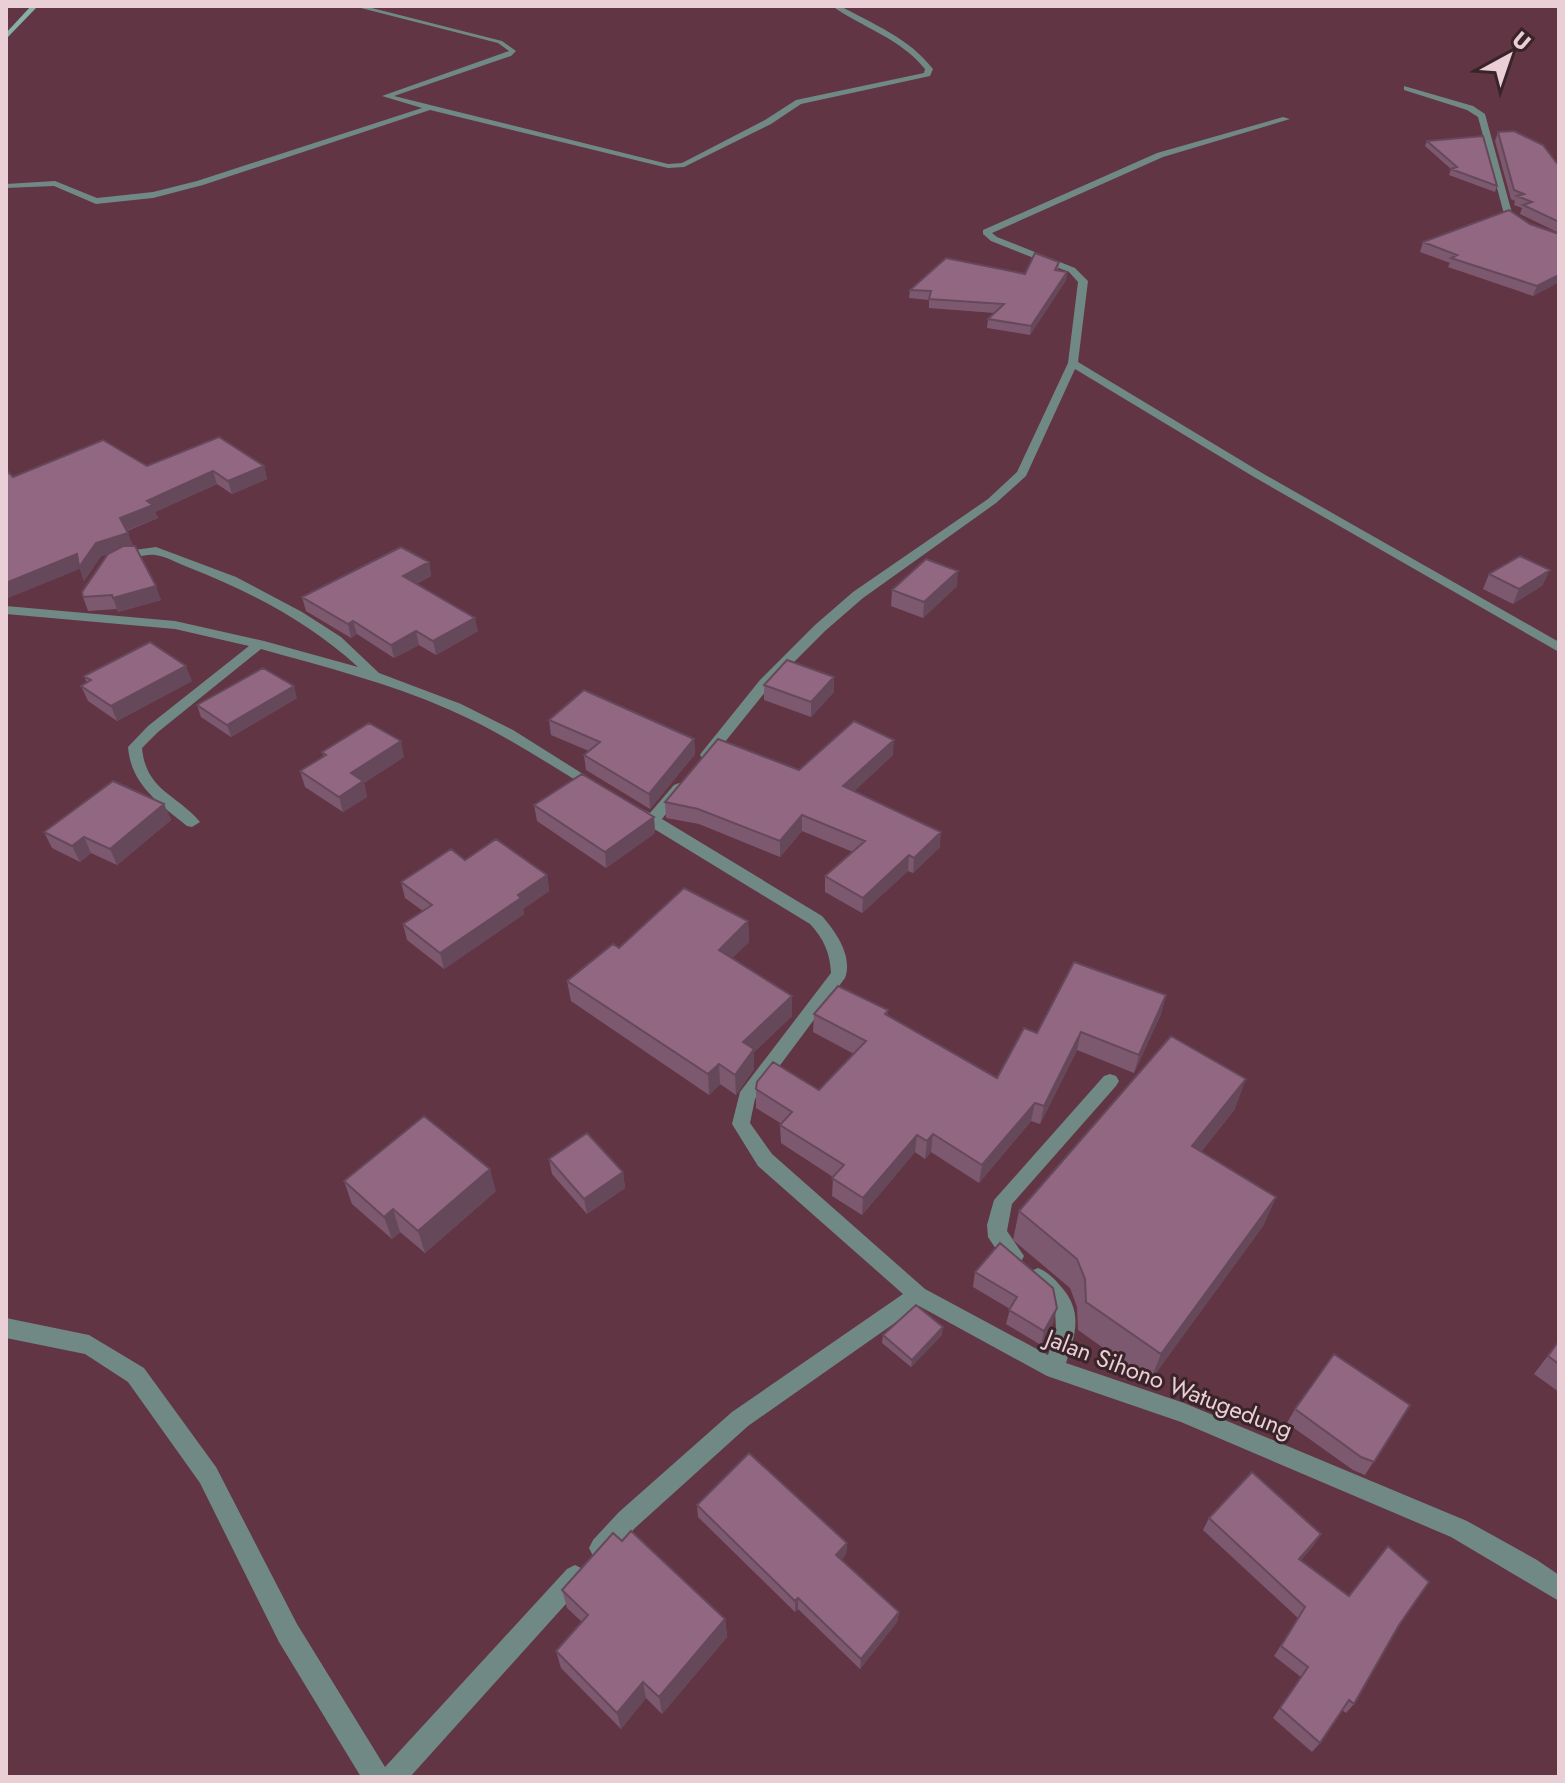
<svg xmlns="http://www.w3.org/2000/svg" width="1565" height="1783" viewBox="0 0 1565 1783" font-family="Jost,sans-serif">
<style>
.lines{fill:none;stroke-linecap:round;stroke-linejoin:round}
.street{fill:#708984;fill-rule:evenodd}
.secondary{fill:#87afa6;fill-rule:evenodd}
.wall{fill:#7d5970}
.shaded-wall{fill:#66485b}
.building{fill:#916782;stroke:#66485b;stroke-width:2}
.labels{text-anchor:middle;stroke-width:6;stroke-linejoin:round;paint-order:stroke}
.street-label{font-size:24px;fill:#ebcfd6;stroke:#39242a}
</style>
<rect width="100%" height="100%" fill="#613543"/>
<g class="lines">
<!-- street -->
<path class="street" d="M353,6H364L502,41L516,51L511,56L394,96L668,164L682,163L765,120L796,100L924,73L925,69C900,38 863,28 832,6H840C873,24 909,38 933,69L930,76L801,104L771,124L684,167L668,168L430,110L203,185L153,198L96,204L54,186L6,188V184L55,181L97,198L153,192L197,181L422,108L382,96L509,51L498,43Z
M1404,86L1473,106L1485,114L1512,213L1534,226L1559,236V242L1528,230L1504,214L1478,117L1467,110L1404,90Z
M1283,117L1290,119L1163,157L992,233L997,237L1075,268L1088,281L1078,362L1262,473L1559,642V652L1254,477L1075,369L1026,476L996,503L863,598L825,631L770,686L712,758H702L700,755L702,752L760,680L815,625L853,592L988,499L1017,472L1068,363L1078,282L1069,272L991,241L983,234V230L1157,153Z
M156,547L236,577L302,612L341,637L379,673L461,704L513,730L602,786L595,791L590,789C544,761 499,731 450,710C389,683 325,667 261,649L158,732L142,748C146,791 177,794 200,822L192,827L187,826C159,803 131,785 128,747L148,726L249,646L175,629L6,614V606L175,621L264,641L358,667C310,623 251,592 190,568C179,564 166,556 155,555C141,553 126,564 114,556L120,552Z
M679,783L686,788L662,819L822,916C836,932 853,956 845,978L755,1099L750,1123L772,1154L925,1289L1048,1355L1056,1329L1055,1310L1028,1277L1031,1271L1038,1268C1048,1272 1056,1280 1063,1289C1083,1313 1075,1336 1066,1363L1184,1403L1467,1521L1537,1560L1559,1575V1601L1451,1537L1181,1422L1047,1376L919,1306L748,1426L635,1528L609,1556L601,1560L593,1556L589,1548L593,1540L619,1512L732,1412L903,1294L758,1166L732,1124L740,1092L831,973C830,953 824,939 810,924L633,816L630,812L633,808L638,807L650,813L674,785Z
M1110,1074L1116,1076L1119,1081L1116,1086L1012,1204L1007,1231L1024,1256L1021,1262L1014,1265L1000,1255L988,1237L987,1225L994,1200L1104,1076Z
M6,1318L89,1335L144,1368L216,1467L297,1624L385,1767L567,1569L575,1565L583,1569L587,1577L583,1585L410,1777H361L279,1642L200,1483L128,1382L85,1354L6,1338Z"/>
<!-- secondary -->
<path class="secondary" d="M31,6H38L6,39V33Z"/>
</g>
<!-- wall -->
<path class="wall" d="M1498,132L1559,166V233L1520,214L1522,208L1514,205L1515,201L1511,199L1495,141Z
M1427,141L1497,186L1495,192L1449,175L1451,169L1425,146Z
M1530,224L1559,234V282L1533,296L1448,267L1450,263L1420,252L1423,242Z
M1059,262L1058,271L1067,272L1066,280L1030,335L987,328L988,319L994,313L929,308V300L909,298L910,290L1025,274Z
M147,466H264L267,479L232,494L217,484L155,512L158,518L127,531L133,546L161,600L118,612L117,609L88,611L83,597L108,554L101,556L84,581L80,569Z
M429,562L431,576L416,584L478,631L436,655L419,645L394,658L357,634L351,638L306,611L302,597Z
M1489,574L1543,585L1513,604L1483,589Z
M957,586L923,618L891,606L892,590Z
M84,676L192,681L117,721L88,701L81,686L87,683Z
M764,685L834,692L811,717L764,700Z
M297,698L231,737L201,717L197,705Z
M549,720L694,739L695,754L650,809L586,770L584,755L589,751L551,735Z
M322,752L404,757L364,783L367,797L343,812L305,787L300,771L324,757Z
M893,755L854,791L940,847L913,873L908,871L862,913L825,892V876L853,852L802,831L780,857L699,824L666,818L665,802L799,770Z
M164,804L171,820L117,865L91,853L80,862L52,848L44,832Z
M534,805L654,817L655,833L606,868L537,821Z
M465,860L547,875L549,891L523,909L524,914L444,969L407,940L403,924L423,911L405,898L401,882Z
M748,921L749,942L732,958L792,996V1016L754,1052V1069L736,1095L720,1084L709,1095L571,1001L567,981L619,948Z
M1166,995L1161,1014L1134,1073L1077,1050L1040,1124L1031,1121L979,1183L931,1152L925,1159L915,1152L862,1215L832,1196L833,1177L781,1143L780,1125L782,1124L756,1108V1089L819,1090L854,1054L813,1032L814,1014L888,1010L887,1015L997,1078L1037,1033Z
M1235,1109L1201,1152L1276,1197L1263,1226L1150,1381L1078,1330L1077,1307L1070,1288L1013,1240L1019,1211Z
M549,1159L623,1172L625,1188L587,1214L552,1174Z
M344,1181L496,1191L425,1253L400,1232L392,1239L352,1204Z
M1000,1243L1053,1323L1041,1345L1006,1324L1010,1309L973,1287L975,1272Z
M883,1335H942L911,1367L882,1343Z
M1559,1341V1392L1534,1374Z
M1410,1405L1365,1475L1353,1470L1287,1423L1295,1409Z
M697,1505L847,1543L846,1554L841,1560L899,1612L897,1622L860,1669L798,1609L795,1612L698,1517Z
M1209,1518L1314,1545L1301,1560L1349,1596L1399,1625L1354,1704L1346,1713L1342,1710L1320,1743L1312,1752L1273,1718L1301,1677L1274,1656L1298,1618L1203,1530Z
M622,1541L725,1619L727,1637L662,1714L646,1698L621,1729L561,1668L556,1651L582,1622L567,1608L562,1590Z"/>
<!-- shaded-wall -->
<path class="shaded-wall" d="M1067,272L1066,280L1030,335L1031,326Z
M1559,275V282L1533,296L1537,286Z
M264,466L267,479L232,494L228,481Z
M213,471L217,484L155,512L158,518L125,531L120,518L147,501Z
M128,533L133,546L101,556L84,581L80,569L6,599V583L96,543Z
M429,562L431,576L406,589L403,576Z
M1550,570L1543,585L1513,604L1519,589Z
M958,571L957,586L923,618L924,602Z
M156,586L161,600L118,612L113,598Z
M475,618L478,631L436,655L433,641Z
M353,621L357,634L351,638L348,624Z
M416,631L419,645L394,658L391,645Z
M186,666L192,681L117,721L111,706Z
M834,677V692L811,717V702Z
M294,686L297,698L231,737L227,725Z
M694,739L695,754L650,809L649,794Z
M894,740L893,755L843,802V786Z
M401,741L404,757L364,783L367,797L343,812L339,797L351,773Z
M164,804L171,820L117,865L110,849Z
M802,815V831L780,857V841Z
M654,817L655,833L606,868L605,852Z
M941,832L940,847L913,873L914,858Z
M84,837L91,853L80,862L72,846Z
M909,855L908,871L862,913L863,898Z
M547,875L549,891L523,909L524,914L444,969L440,953L518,895Z
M748,921L749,942L720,970L719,950Z
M1166,995L1161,1014L1134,1073L1139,1055Z
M792,996V1016L754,1052V1069L736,1095L735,1075L743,1042Z
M1081,1032L1077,1050L1040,1124L1044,1106Z
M719,1064L720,1084L709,1095L708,1074Z
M1246,1079L1235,1109L1182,1176L1192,1146Z
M1035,1103L1031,1121L979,1183L982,1165Z
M933,1134L931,1152L925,1159L927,1141Z
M917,1135L915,1152L862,1215L863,1198Z
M490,1169L496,1191L425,1253L418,1231Z
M623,1172L625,1188L587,1214L584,1199Z
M1276,1197L1263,1226L1150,1381L1161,1354Z
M393,1209L400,1232L392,1239L384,1217Z
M1057,1308L1053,1323L1041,1345L1044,1331Z
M943,1327L942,1335L911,1367L912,1360Z
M1321,1534L1314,1545L1292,1570L1299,1559Z
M847,1543L846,1554L836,1566V1555Z
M798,1598V1609L795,1612V1601Z
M899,1612L897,1622L860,1669L861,1659Z
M725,1619L727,1637L662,1714L659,1697Z
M643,1682L646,1698L621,1729L617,1713Z"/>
<!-- building -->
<path class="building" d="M1514,131L1543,145L1559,166V222L1523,205L1532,202L1517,196L1524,194L1514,190L1498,132Z
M1483,136L1497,186L1451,169L1457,167L1427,141Z
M1509,210L1530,224L1559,234V275L1537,286L1451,258L1457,255L1423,242Z
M1035,253L1059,262L1055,270L1067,272L1031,326L988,319L1004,304L929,299L931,291L910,290L946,258L1025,274Z
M219,437L264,466L228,481L213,471L147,501L153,505L120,518L128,533L96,543L79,567L77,554L6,583V470L13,477L103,440L147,466Z
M123,546H135L156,586L113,598L112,595L83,597L82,592L108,554Z
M401,547L429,562L403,576L475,618L433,641L416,631L391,645L353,621L348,624L302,597Z
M1520,556L1550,570L1519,589L1489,574Z
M926,559L958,571L924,602L892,590Z
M150,642L186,666L111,706L81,686L91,680L84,676Z
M787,660L834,677L811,702L764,685Z
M263,668L294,686L227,725L197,705Z
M584,690L694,739L649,794L584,755L600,742L549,720Z
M854,721L894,740L843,786L941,832L914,858L909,855L863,898L825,876L865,841L802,815L780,841L698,809L665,802L718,739L799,770Z
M369,723L401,741L351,773L363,781L339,797L300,771L326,755L322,752Z
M582,774L654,817L605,852L534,805Z
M113,781L164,804L110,849L84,837L72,846L44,832Z
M496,839L547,875L518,895L521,898L440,953L403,924L432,905L401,882L451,849L465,860Z
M684,888L748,921L719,950L792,996L743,1042L754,1049L735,1075L719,1064L708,1074L567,981L613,944L619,948Z
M1074,962L1166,995L1139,1055L1081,1032L1044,1106L1035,1103L982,1165L933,1134L927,1141L917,1135L863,1198L832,1178L844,1165L780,1125L792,1112L756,1089L757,1082L773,1062L819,1090L866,1041L814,1014L838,986L888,1010L885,1014L997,1078L1024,1028L1037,1033Z
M1171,1036L1246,1079L1192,1146L1276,1197L1161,1354L1086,1302L1085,1279L1077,1259L1019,1211Z
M424,1116L490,1169L418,1231L393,1209L384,1217L344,1181Z
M587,1133L623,1172L584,1199L549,1159Z
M1000,1243L1053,1288L1057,1308L1044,1331L1009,1310L1017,1297L975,1272Z
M916,1305L943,1327L912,1360L883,1335Z
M1559,1341V1364L1548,1356Z
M1334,1354L1410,1405L1374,1462L1361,1457L1295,1409Z
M749,1453L847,1543L836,1555L899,1612L861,1659L798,1598L795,1601L697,1505Z
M1252,1472L1321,1534L1299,1559L1349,1596L1388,1546L1429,1582L1399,1625L1354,1704L1349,1700L1320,1743L1280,1708L1308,1667L1281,1646L1305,1607L1209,1518Z
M631,1531L725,1619L659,1697L643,1682L617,1713L556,1651L588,1615L562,1590L613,1533L622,1541Z"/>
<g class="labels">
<!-- street labels -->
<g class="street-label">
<text transform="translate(1169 1384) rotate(21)" y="8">Jalan Sihono Watugedung</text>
</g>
</g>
<!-- border -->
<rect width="1565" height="1783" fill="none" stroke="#ebcfd6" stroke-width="16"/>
<!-- north arrow -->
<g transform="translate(1509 56) rotate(40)" stroke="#39242a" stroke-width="6" paint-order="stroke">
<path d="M0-6L14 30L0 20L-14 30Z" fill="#ebcfd6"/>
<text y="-12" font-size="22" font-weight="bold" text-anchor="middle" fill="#ebcfd6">U</text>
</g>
</svg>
